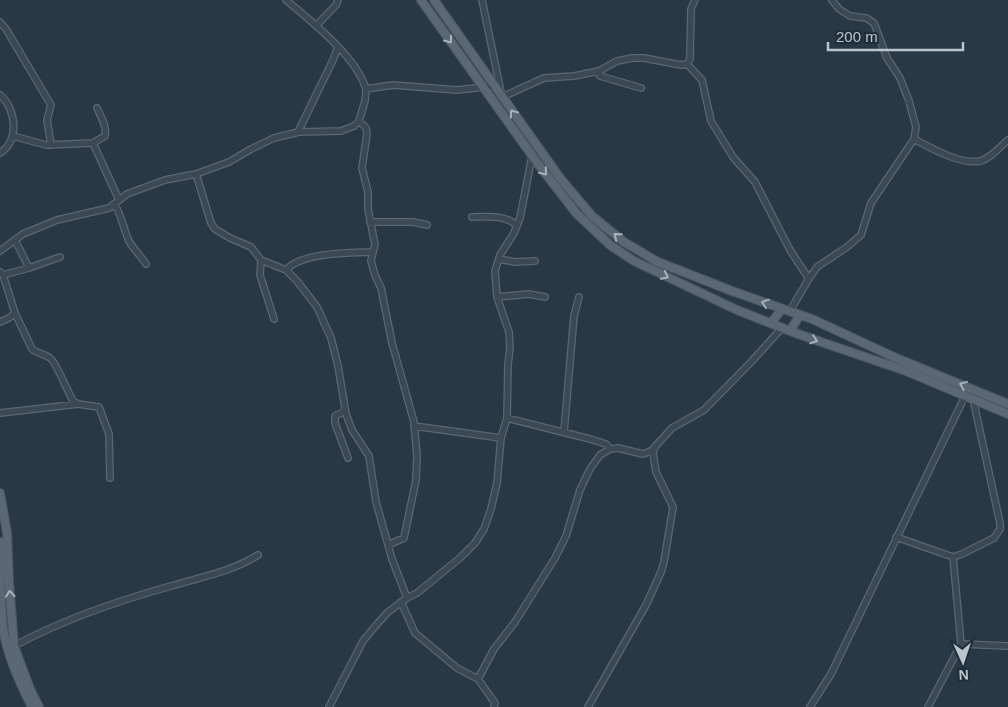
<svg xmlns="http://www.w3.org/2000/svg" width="1008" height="707" viewBox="0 0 1008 707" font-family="Arial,sans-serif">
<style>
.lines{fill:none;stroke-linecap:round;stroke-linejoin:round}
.minor-casing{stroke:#5b6771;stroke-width:8}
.major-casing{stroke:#495560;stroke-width:10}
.minor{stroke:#3c4953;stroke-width:5.5}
.major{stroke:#5b6873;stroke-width:8}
.oneway{stroke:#a7b2bb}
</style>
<rect width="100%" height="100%" fill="#283844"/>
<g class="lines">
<defs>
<path id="minor" d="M286,0C312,22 356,56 366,89L393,85L457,90L494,86
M482,0L502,97L544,78L574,76L599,71L617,61L632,58H644L681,65L687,64L690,59L691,9L695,0
M832,0L839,9L850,16L866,18L874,23L887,58L900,78L909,101L916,127L914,139
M0,22L6,29L51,105L47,120L51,145
M316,26L336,5L338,0
M687,64L702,80L711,121L733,157L755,182L790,250L807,276L808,280L790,311
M599,71L600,76L641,88
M0,95C16,108 20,141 0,153
M298,132L333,60L338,47
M13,136L46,145L93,143L119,200
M93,143L105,136C107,126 101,117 97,108
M196,174L211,223L215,229L230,238L251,247L261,260L286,270L297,281L317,307L331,338L338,366L346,414L352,430L369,456L376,502L392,559L407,598
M114,204C122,215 123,228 129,241C134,250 141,256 146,264
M472,217C486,217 506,214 517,226
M370,222H413L427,225
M15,240L29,268L60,257
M0,251L23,234L57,220L109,208L127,194L165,180L196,174L229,162L251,149L274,138L299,132L341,131L354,126L359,121L365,101L366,89
M373,252L371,261L375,275L381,288L392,343L414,422L417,456L416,480L404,538L388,545
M499,259L515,262L535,261
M261,260L260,275L274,319
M286,270C302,252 350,253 373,252L375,245L368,209V192L362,168L367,134L366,128L359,121
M0,272L3,275L15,313L9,318L0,322
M3,275L29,268
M808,280L817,267L847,247L861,235L871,203L914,139C931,148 960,165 980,161C991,158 1000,147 1008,140
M497,297L529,294L545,297
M15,313L32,349C37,354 44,353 50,358C56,362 68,392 73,401L78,404L99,407L109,434L110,478
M345,411L335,416V423L348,458
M0,413L78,404
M507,418L590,439L606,444L610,449
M414,426L501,438
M564,432L574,316L579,297
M896,537L953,557L962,554L994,538L1000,529V523L973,399
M401,602L415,633L457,668L478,679L495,703L494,707
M961,644L1008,646
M14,646C64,619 117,601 171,586C201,577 231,572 258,555
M478,679L494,649L515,622L555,558L566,536L580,490L590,469L600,455L610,449L618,448L643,454L651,451L672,428L704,410L752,361L782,328
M329,707L363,641L378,623L388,612L407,598L417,593L460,558L475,543L484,529L491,509L497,483L501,438L507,418L508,365L510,348L509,332L497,297L495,271L500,255L514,233L520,218L532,156
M588,707L646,605L661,572L664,562L673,507L656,472L653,453L655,447
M810,707L831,674L965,396
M928,707L961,644L953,557"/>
<path id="major" d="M421,0L538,164L576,213L610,245L634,261L737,310L798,334L906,371L1008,414
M434,0L560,178L592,216L624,242L658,262L732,291L812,319L896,358L1008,404
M771,323L782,309
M790,331L800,315
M0,493L7,533L9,582L14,646L30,689L39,707
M0,542C1,568 0,594 2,620C5,651 18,679 32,707"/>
</defs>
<!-- minor casing -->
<use href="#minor" class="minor-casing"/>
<!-- major casing -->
<use href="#major" class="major-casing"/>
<!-- minor -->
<use href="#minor" class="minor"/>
<!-- major -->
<use href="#major" class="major"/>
</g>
<!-- one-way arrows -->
<defs><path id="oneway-chevron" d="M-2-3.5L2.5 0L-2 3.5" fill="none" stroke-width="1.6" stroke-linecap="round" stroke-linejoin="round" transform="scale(1.25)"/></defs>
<g class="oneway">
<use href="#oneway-chevron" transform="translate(449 40) rotate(54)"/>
<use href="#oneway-chevron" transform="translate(513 113) rotate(-125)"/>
<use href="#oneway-chevron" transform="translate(544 172) rotate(51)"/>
<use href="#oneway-chevron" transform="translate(617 236) rotate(-141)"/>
<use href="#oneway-chevron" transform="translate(665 276) rotate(27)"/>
<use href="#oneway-chevron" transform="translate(765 303) rotate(-161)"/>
<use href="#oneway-chevron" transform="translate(814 340) rotate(19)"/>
<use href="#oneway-chevron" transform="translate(963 385) rotate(-158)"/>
<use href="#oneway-chevron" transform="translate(10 594) rotate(-94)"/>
</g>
<!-- north arrow -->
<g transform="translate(963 662) rotate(177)" stroke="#212e39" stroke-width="4" paint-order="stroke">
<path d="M0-4L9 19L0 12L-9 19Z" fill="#bac4cd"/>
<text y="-8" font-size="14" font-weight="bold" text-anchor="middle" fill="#bac4cd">N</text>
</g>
<!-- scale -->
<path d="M828 42v8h135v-8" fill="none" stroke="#bac4cd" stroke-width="2.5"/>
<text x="836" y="42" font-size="15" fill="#bac4cd" stroke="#212e39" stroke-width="4" paint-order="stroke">200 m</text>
</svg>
